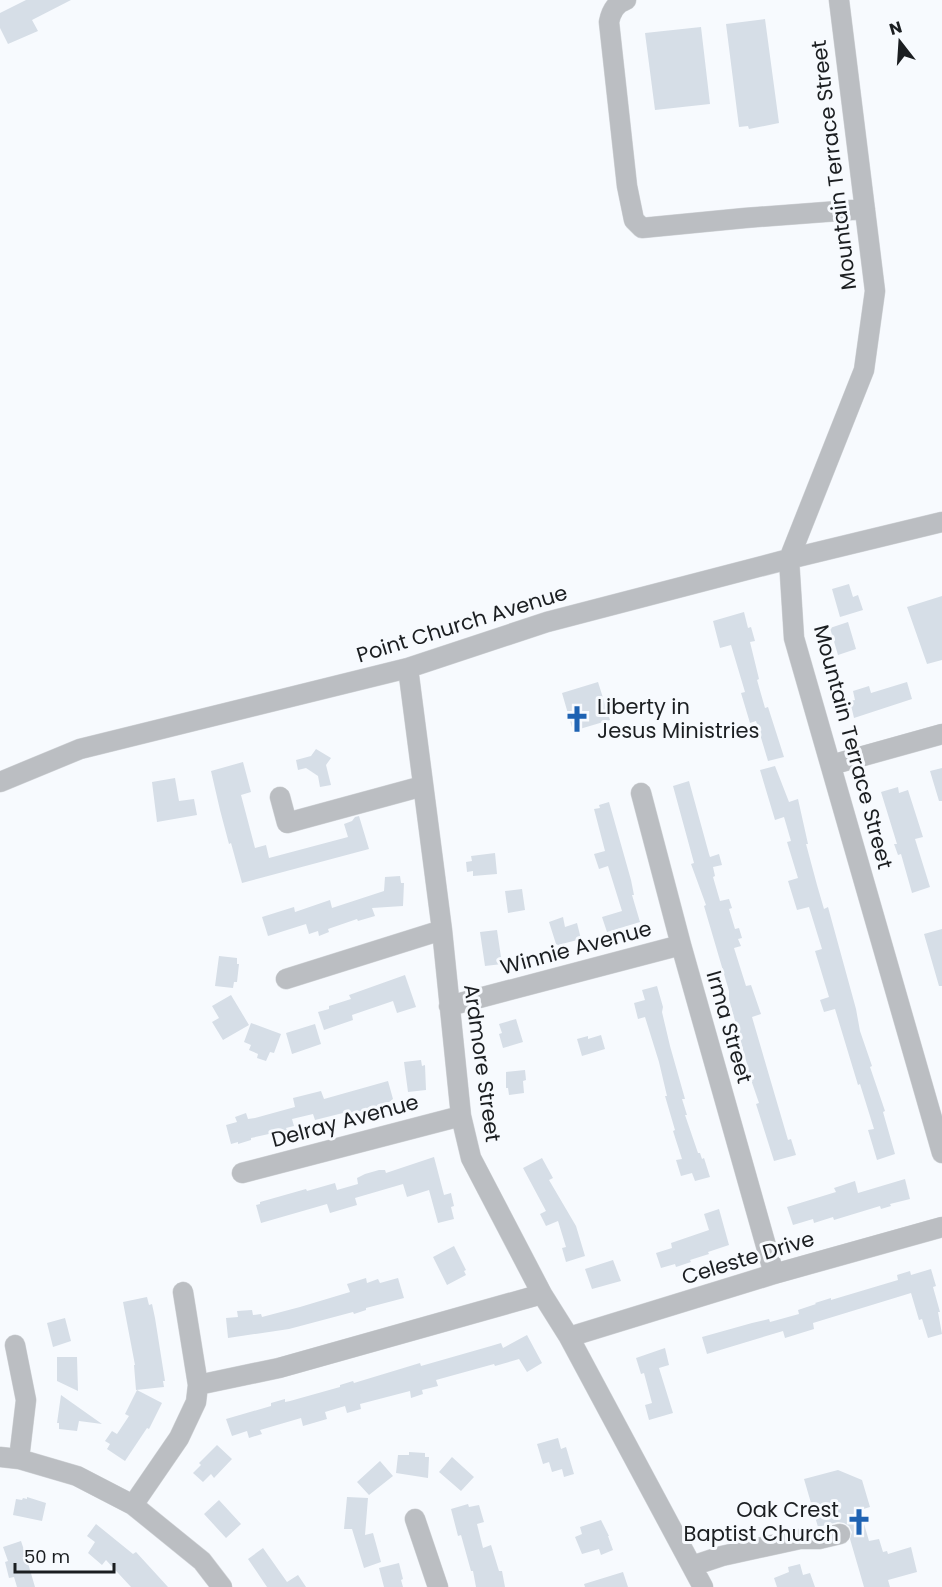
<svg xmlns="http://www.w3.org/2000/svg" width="942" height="1587" viewBox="0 0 942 1587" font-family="Poppins,sans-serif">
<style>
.building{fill:#d6dee7}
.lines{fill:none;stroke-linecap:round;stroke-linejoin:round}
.minor-casing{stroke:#d4d7db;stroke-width:21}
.minor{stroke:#bbbec2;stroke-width:20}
.labels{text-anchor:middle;stroke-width:6;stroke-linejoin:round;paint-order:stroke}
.street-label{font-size:21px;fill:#1b1e21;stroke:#f7fafe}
.poi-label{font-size:21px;fill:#1b1e21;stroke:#f7fafe;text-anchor:start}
</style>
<rect width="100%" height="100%" fill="#f7fafe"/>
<!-- building -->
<path class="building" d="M26,0H71L32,20L38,31L8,44L0,28V13Z
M765,19L779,123L749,129L748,126L739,127L726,24Z
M701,27L710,104L655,110L645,33Z
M849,584L853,597L858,595L863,610L840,617L832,589Z
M942,596V660L927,664L907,607Z
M744,612L748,628L751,627L755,641L750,642L759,679L757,680L765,708L768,707L784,757L768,761L756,721L750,723L741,693L745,692L731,645L720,648L713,621Z
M848,622L856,649L838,655L830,628Z
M598,682L610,720L573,731L562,693Z
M907,682L912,699L854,718L850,701L855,700L853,691L869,686L871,693Z
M316,749L331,758L326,765L331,785L320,787L318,776L306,768L298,770L296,760L311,756Z
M243,762L251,792L241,795L255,848L266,845L269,858L348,837L344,824L352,821L355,817L359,816L369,849L242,883L231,843L229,844L220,810L211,771Z
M775,766L789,802L798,799L808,844H806L817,885L824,909L828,907L856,1009L860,1031L872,1066L870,1067L885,1111L883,1112L895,1154L877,1160L868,1130L874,1129L860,1084L858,1085L835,1009L824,1012L820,1000L829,997L815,951L822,949L809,907L797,910L788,881L798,878L787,842L791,841L784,817L775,820L760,770Z
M942,768V801H939L930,771Z
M175,778L179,801L194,799L197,815L157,822L152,782Z
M689,781L709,854L710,857L719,854L722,865L713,867L715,876L713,877L720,901L729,899L732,908L729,909L735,929L739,928L742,938L738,939L741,946L734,948L746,986L751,985L761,1014L752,1017L788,1140L791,1139L796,1155L774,1161L756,1104L759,1103L748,1071L747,1064L729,999V991L704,906L706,905L691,864L694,863L673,786Z
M898,787L899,793L908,790L923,837L915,839L930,887L912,893L901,854L898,855L894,844H897L881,792Z
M609,802L631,880L634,895H632L640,922L607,932L602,917L622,911L608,866L599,869L594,854L605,851L594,809L600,808L599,805Z
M495,853L497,874L473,876V871L467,872L466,862L472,861L471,856Z
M400,876L401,883H404L403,906L372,908L375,916L358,921L357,919L328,929L329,932L319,936L318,931L309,934L306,924L268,936L262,917L294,907L295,912L330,900L332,908L384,891L385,877Z
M522,889L525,910L508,913L505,891Z
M563,917L565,927L577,923L581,939L558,945L556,944L549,922Z
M942,929V986H939L924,934Z
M497,930L502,964L485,966L480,932Z
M219,956L237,958V964H239L237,982H234L233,988L215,986Z
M405,975L416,1007L397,1013L393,1001L352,1015L353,1020L324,1030L318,1012L329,1009V1006L351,999L349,995Z
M657,986L663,1007L662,1012L670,1046L685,1099H682L687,1115H685L698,1153H700L702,1159L704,1158L710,1177L695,1181L692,1173L681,1176L676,1160L682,1159L673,1131L675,1130L665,1096H667L659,1062L645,1017L638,1019L634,1003L645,1000L642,990Z
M231,995L249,1025L223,1040L212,1022L219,1018L212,1006Z
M516,1019L523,1042L503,1048L499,1034L502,1033L499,1024Z
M251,1023L281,1034L274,1053L270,1052L266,1061L257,1058L258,1054L249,1050L251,1045L244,1042Z
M315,1024L321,1044L292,1054L286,1033Z
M601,1035L605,1049L582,1056L577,1039L588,1036V1039Z
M421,1060L422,1066L425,1065L426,1090L408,1092L404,1062Z
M525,1070L526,1080L523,1081L524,1093L509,1095L508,1088H506V1072Z
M388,1081L393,1099L389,1102L344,1116L343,1113L315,1120L313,1114L292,1119L294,1126L286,1128L287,1130L251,1138V1140L238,1144V1142L231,1144L226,1125L237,1122L235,1117L246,1113L248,1119L255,1118L295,1107L293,1098L321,1091L324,1099Z
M434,1157L444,1195L451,1193L454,1206L451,1207L454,1219L438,1223L429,1190L407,1197L403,1184L355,1198L357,1205L330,1213L327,1204L261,1223L256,1205L260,1204V1202L306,1189L307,1191L335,1183L337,1190L358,1184L357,1178L365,1174L379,1170H385L386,1173Z
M542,1158L553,1178L549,1180L576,1226L585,1256L566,1262L562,1248L566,1247L558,1221L546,1226L540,1214L546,1211L523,1168Z
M905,1179L910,1199L890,1204L891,1206L881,1209L880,1206L834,1220L833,1217L814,1223L813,1219L793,1225L787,1207L836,1192L834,1188L855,1181L858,1193Z
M719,1209L729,1245L708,1252L709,1254L690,1260L691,1262L676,1267L675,1264L661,1268L656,1253L672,1248L671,1243L709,1230L704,1214Z
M454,1246L466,1270L464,1271L466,1275L447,1285L433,1257Z
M613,1260L621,1281L592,1289L585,1269Z
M931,1269L936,1286L933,1287L940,1312H938L942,1334L928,1338L922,1319L919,1320L911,1293L813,1323L814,1329L785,1338L783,1331L707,1354L702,1337L752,1323L769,1319L770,1322L799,1314L798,1310L816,1304L815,1303L831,1298V1300L898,1280L897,1275L910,1271L911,1275Z
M366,1278L367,1283L378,1279L380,1283L398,1278L404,1298L366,1308V1310L354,1314L353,1312L289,1329L228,1338L226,1318L238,1317L237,1311L252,1310L253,1315L261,1314L262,1317L300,1307L350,1292L347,1284Z
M147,1297L149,1305L152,1304L155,1318L165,1381H163L164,1387L136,1390L134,1365H135L123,1302Z
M65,1318L71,1341L53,1347L47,1323Z
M527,1335L542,1363L527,1372L519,1359L495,1366L494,1364L436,1380L438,1386L422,1390L423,1394L411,1398L410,1391L360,1404L361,1409L347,1413L345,1406L325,1412L327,1419L303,1426L301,1418L260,1430L262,1434L249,1438L247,1431L232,1436L226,1419L271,1406V1403L285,1399V1402L290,1401L340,1387V1385L353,1381L354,1383L420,1363L421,1366L491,1346L501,1343L503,1348Z
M665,1348L669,1365L659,1368L673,1413L649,1420L645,1405L652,1403L644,1373L641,1374L636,1358Z
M57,1357H77L78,1391L57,1381Z
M137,1390L162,1403L149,1429L147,1428L125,1461L107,1449L110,1444L105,1441L112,1431L117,1434L129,1416L125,1414Z
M61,1395L102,1424L79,1421L77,1431L59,1429V1423H57Z
M558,1438L561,1449L566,1447L574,1474L564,1477L562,1469L552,1472L549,1462L543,1464L537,1444Z
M217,1445L232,1459L214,1478L211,1474L203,1482L193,1473L201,1465L199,1463Z
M409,1452L425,1453V1457H429L428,1478L396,1473L398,1455H409Z
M452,1457L474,1477L461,1491L439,1472Z
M380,1461L393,1476L369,1495L357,1482Z
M838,1470L862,1480L870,1507L860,1510L869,1541L879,1539L883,1552L887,1551L888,1554L911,1547L917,1572L888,1580L890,1587H864L850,1539L852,1532L849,1526L844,1523L838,1522L818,1527L804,1479Z
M27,1497L46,1503L42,1521L13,1515L16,1499L22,1500L23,1498L27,1499Z
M347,1497L368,1498L365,1535L373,1533L381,1562L364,1568L352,1529H344Z
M219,1500L241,1524L226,1538L204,1514Z
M468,1504L469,1507L479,1505L484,1522L477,1524L483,1548L491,1545L499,1571H502L505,1587H476L473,1571H471L461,1535L458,1536L451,1509Z
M601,1520L609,1536H608L613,1550L601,1555L599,1549L582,1554L575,1537L582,1534L580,1527Z
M96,1524L133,1554L136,1552L168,1587H131L106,1560L102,1565L88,1553L95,1542L87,1536Z
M21,1541L25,1553L35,1587H17L14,1577L9,1578L5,1562L8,1561L3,1547Z
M263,1548L287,1582L298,1575L306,1587H267L248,1559Z
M399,1563L403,1579L401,1580L403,1587H384L379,1568Z
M800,1564L803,1575L810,1573L815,1587H777L774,1578L789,1572L788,1567Z
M623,1572L628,1587H585L584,1584Z"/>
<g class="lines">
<defs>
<path id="minor" d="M626,0C615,3 611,12 609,22L627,186L634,220L642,228L745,218L865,209
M839,0L875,291L864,370L789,559L794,638L942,1153
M408,668L442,930L461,1116L471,1158L542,1294L569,1337L703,1587
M831,765L942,734
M0,782L80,749L408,668L547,622L789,559L942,522
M641,793L681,945L774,1274
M280,797L287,823L423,786
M286,979L442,930
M449,1006L681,945
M242,1173L461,1116
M569,1337L774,1274L942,1227
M15,1345L26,1400L19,1459
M198,1385L279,1368L542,1294
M0,1457L19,1459L77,1476L133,1505L202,1561L222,1587
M133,1505L179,1438L196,1402L198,1385L183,1292
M415,1519L438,1587
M692,1566L722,1556L800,1539H819L840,1534"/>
</defs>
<!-- minor casing -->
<use href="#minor" class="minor-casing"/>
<!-- minor -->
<use href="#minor" class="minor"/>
</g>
<!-- icons -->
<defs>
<symbol id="church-bare" viewBox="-9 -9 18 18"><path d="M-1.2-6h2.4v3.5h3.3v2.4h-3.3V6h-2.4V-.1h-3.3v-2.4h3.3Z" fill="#1e62b2" stroke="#f7fafe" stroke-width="2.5" paint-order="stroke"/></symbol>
</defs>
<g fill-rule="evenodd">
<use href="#church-bare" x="558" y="700" width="38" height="38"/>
<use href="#church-bare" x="840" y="1503" width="38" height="38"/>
</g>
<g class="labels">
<!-- street labels -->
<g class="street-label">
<text transform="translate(834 165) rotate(-97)" y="7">Mountain Terrace Street</text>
<text transform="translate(462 624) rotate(-17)" y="7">Point Church Avenue</text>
<text transform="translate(853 747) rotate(75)" y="7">Mountain Terrace Street</text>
<text transform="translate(576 948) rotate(-15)" y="7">Winnie Avenue</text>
<text transform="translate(729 1027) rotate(74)" y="7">Irma Street</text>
<text transform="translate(482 1063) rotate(82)" y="7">Ardmore Street</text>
<text transform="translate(345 1121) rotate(-15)" y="7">Delray Avenue</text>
<text transform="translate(748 1258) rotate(-17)" y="7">Celeste Drive</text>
</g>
<!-- poi labels -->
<g class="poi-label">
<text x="597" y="714">Liberty in<tspan x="597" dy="24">Jesus Ministries</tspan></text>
<text x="839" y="1517" text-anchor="end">Oak Crest<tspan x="839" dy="24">Baptist Church</tspan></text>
</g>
</g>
<!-- north arrow -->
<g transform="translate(900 42) rotate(343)" stroke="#f7fafe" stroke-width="4.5" paint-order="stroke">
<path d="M0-4.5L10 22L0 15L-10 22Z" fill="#1b1e21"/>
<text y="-9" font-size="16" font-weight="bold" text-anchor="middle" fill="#1b1e21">N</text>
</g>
<!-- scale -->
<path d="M15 1563v9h99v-9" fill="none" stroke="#1b1e21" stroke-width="3"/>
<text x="24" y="1563" font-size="18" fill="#1b1e21" stroke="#f7fafe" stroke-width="4.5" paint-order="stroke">50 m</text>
</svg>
